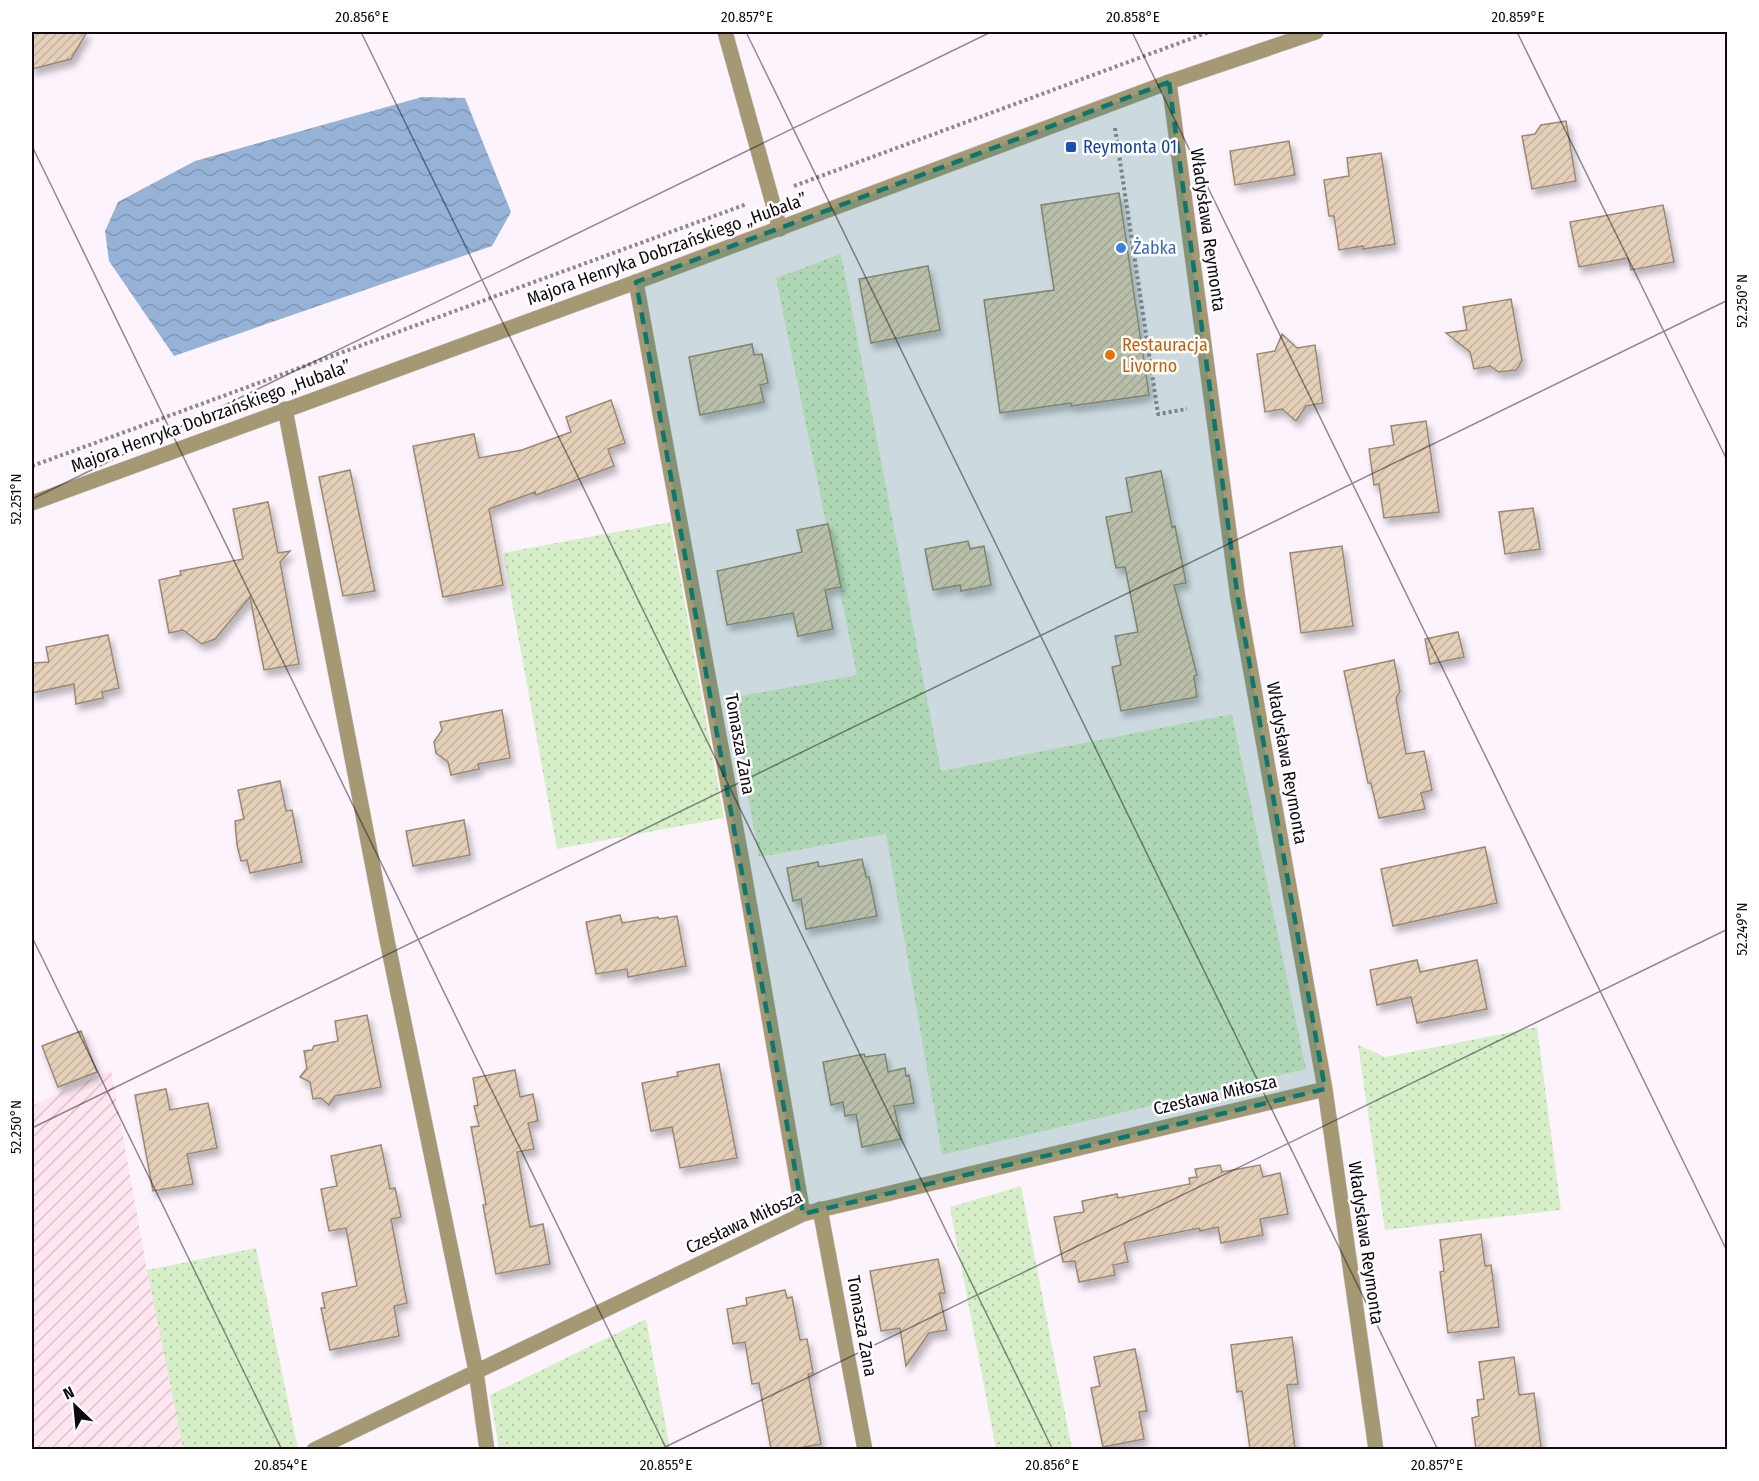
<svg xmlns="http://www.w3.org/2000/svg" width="1759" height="1481" viewBox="0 0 1759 1481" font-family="'Fira Sans Condensed',sans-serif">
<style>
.industrial{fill:url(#industrial-furrows)}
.grass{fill:url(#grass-dots)}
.water{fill:url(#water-waves)}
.building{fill:url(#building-hatch);stroke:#9b8872;stroke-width:1.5;filter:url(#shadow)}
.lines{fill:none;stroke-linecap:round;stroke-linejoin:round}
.minor-casing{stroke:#d6ced7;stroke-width:16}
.tertiary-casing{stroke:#d6ced7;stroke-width:16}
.path{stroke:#908890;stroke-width:4;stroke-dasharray:3 3;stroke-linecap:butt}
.minor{stroke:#a59973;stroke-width:15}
.tertiary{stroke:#a59973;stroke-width:15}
.marked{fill:#0f766e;fill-opacity:0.2;stroke:#0f766e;stroke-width:4.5;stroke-dasharray:12 8;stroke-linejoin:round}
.ticks{fill:none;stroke:#100910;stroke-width:1.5;stroke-opacity:0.45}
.transit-dot{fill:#1a4fb4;stroke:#fff;stroke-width:2}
.shop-dot{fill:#3f7fe0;stroke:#fff;stroke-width:2}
.food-dot{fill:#e8710a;stroke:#fff;stroke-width:2}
.labels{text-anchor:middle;stroke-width:5;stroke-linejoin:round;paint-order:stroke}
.transit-label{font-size:18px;fill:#164399;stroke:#fff;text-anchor:start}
.street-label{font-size:18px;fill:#100910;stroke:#fff}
.shop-label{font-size:18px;fill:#366cbe;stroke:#fff;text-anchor:start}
.food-label{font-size:18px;fill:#c56008;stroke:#fff;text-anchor:start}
.neatline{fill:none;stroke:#100910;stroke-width:2}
.ticks-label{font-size:15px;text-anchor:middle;fill:#100910}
</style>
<defs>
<pattern id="industrial-furrows" width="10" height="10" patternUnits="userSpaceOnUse" patternTransform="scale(1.5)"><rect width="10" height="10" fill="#fee5f0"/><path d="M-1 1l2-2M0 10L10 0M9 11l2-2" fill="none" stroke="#d9c3cd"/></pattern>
<pattern id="grass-dots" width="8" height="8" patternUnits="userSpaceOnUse" patternTransform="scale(1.5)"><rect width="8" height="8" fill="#d7efc9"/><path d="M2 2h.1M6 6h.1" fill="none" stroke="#b8ccac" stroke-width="1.8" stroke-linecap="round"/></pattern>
<pattern id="water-waves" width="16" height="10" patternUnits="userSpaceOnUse" patternTransform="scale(1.5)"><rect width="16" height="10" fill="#96b2d6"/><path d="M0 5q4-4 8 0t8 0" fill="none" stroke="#8098b7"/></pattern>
<pattern id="building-hatch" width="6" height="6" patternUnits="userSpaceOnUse" patternTransform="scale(1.5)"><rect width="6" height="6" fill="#e4d0b8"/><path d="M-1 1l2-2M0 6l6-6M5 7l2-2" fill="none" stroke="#c3b19d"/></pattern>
<filter id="shadow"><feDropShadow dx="3.5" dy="6" stdDeviation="3" flood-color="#0004"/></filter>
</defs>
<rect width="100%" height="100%" fill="#fcf3fd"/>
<!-- industrial -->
<path class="industrial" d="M111,1070L147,1270L183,1449H32V1106Z"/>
<!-- grass -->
<path class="grass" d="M841,254L941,771L1232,714L1306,1069L942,1155L886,834L759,857L730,698L857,675L776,278Z
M670,522L724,818L557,849L503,553Z
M1537,1027L1561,1210L1385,1230L1358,1045L1385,1057Z
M1021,1186L1072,1449H996L950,1207Z
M256,1248L298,1449H183L147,1270Z
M646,1319L670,1449H499L490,1395Z"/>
<!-- water -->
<path class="water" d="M422,97L465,98L511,212L492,246L174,356L109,261L105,231L118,202L195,161Z"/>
<!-- building -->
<path class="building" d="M32,32H87L71,59L32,69Z
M1566,121L1576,181L1532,189L1522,136L1535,134L1541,125Z
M1289,141L1295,175L1235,185L1230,151Z
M1381,153L1395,244L1363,249V246L1339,250L1334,216H1329L1324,180L1349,176L1347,158Z
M1119,193L1149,395L1071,406V403L1000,413L984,300L1054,290L1041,205Z
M1663,205L1674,262L1631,270L1628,258L1579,267L1570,222Z
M928,266L940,330L871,343L859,279Z
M1511,299L1522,361L1516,370L1499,372L1490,366L1474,369L1470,352L1446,333L1467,330L1463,307Z
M1282,334L1297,348L1315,345L1323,403L1306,406L1296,421L1282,409L1265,412L1257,354L1275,351Z
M752,344L754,355L762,354L768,383L760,385L764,402L700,415L689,357Z
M611,400L625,443L608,449L614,466L536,495L535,492L489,509L503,585L443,597L413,446L474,434L479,458L522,450L571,432L566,417Z
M1426,421L1439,512L1384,518L1379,484L1374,485L1369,449L1394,445L1391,426Z
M350,470L375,591L343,596L319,477Z
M1161,471L1172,527L1175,526L1186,583L1174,585L1197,675L1194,676L1197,697L1121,711L1112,667L1121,665L1115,636L1138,632L1125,567L1116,568L1106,517L1132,512L1126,478Z
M268,502L278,553L290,551L280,562L299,664L264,670L250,597L215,639L202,644L183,630L169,633L159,580L181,575L180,571L243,559L233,509Z
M1533,508L1540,549L1505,554L1499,512Z
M828,524L841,587L825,590L833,629L798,636L793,613L727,625L717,571L802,552L797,530Z
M968,541L970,549L984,546L991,585L961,591L960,585L933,590L925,549Z
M1342,546L1353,626L1301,633L1290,553Z
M1458,632L1464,657L1430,664L1425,639Z
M108,635L119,688L102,692L103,698L76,704L74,684L32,693V663L49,662L46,647Z
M1394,660L1400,691L1396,698L1406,754L1424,751L1432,790L1421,793L1425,809L1379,818L1371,783H1368L1344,671Z
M502,710L510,758L478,764L479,769L451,775L448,762L436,753L434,742L442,730L440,722Z
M280,781L286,811L292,810L302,862L250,873L247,860L241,861L237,845L235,821L244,819L238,790Z
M464,820L470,855L413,866L406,831Z
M1485,847L1497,903L1393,926L1381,869Z
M862,859L866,877H869L877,916L806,929L801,899L793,901L787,868L818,862L819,867Z
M620,915L622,923L658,917L659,919L677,916L686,966L628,977L627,969L596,974L586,922Z
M1417,960L1420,972L1477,960L1487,1009L1417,1023L1411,997L1377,1005L1370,970Z
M367,1015L381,1087L335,1096L329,1105L321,1098L313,1099L310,1082L300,1077L307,1068L304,1051L312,1050L314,1046L338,1041L335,1021Z
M81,1031L97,1072L58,1087L42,1046Z
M864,1054L865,1057L885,1054L888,1072L905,1068L906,1076L909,1075L914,1103L894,1106L901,1139L862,1147L856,1114L845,1116L843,1102L831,1105L823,1062Z
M719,1064L737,1158L680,1168L672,1127L651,1131L642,1083L678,1076L677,1072Z
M515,1070L520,1097L533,1094L538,1121L528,1123L534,1149L517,1152L530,1227L543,1224L550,1264L496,1274L483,1205L486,1204L471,1127L479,1126L474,1106L478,1105L473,1078Z
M166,1089L170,1110L208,1103L217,1148L187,1154L193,1184L153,1191L135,1095Z
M381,1145L390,1189L395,1188L401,1217L391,1219L407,1303L394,1306L399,1336L330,1350L321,1308H325L322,1293L357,1286L346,1228L329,1231L321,1189L337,1186L331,1156Z
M1220,1165L1222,1172L1260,1165L1263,1177L1280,1173L1288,1214L1260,1219L1263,1235L1221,1243L1218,1227L1200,1231L1199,1228L1124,1243L1128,1262L1113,1265L1115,1275L1079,1282L1075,1261L1063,1262L1054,1217L1084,1212L1082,1201L1117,1194L1118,1198L1190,1184L1189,1178L1197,1177L1195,1169Z
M1481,1234L1485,1266L1491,1265L1499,1327L1448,1333L1440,1272L1444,1271L1440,1240Z
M938,1259L945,1293H939L947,1330L929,1333L906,1366L900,1328L881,1331L870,1271Z
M785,1290L787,1298L792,1297L800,1340L807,1339L813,1373L808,1374L821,1444L804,1447L805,1449H771L759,1383L752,1384L745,1342L733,1344L727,1309L747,1305L746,1298Z
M1292,1337L1298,1384L1287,1385L1295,1449H1250L1242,1391L1237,1392L1231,1345Z
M1135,1349L1147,1411L1139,1412L1144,1439L1103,1447L1091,1388L1100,1386L1094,1357Z
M1514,1357L1519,1395L1534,1393L1541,1447L1525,1449H1476L1472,1418L1479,1416L1477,1400L1484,1399L1479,1362Z"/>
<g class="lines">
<defs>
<path id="minor" d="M725,32L780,229
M1169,82L1238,599L1325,1089L1376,1450
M636,282L743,867L803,1214
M285,409L387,940L476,1371L487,1450
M820,1209L865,1450
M314,1450L803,1214L1325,1089"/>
<path id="tertiary" d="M32,503L636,282L1169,82L1316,32"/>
</defs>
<!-- minor casing -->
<use href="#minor" class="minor-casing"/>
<!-- tertiary casing -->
<use href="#tertiary" class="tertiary-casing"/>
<!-- path -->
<path class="path" d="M1115,128L1158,414L1187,409
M794,186L1209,32
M32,466L747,204"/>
<!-- minor -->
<use href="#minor" class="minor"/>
<!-- tertiary -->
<use href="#tertiary" class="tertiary"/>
</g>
<!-- marked area -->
<path class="marked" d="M1169,82L1238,599L1325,1089L803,1214L636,282Z"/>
<!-- ticks -->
<path class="ticks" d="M361,32L1053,1450M746,32L1438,1450M1132,32L1728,1253M1517,32L1728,462M32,146L667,1450M32,499L991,32M32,937L282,1450M32,1128L1728,300M659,1450L1728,929"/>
<!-- markers -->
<rect class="transit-dot" x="1065" y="141" width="12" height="12" rx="3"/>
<circle class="shop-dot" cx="1121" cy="248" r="6"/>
<circle class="food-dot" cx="1110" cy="355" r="6"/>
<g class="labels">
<!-- transit labels -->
<g class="transit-label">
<text x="1083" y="153">Reymonta 01</text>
</g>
<!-- street labels -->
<g class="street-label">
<text transform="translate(1208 230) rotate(82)" y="6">Władysława Reymonta</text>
<text transform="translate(667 249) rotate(-20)" y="6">Majora Henryka Dobrzańskiego „Hubala”</text>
<text transform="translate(211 416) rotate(-20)" y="6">Majora Henryka Dobrzańskiego „Hubala”</text>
<text transform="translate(740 744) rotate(80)" y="6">Tomasza Zana</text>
<text transform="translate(1287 763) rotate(80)" y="6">Władysława Reymonta</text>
<text transform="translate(1215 1095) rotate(-13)" y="6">Czesława Miłosza</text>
<text transform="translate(744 1222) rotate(-25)" y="6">Czesława Miłosza</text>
<text transform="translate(1366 1243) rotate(82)" y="6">Władysława Reymonta</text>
<text transform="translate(862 1326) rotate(80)" y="6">Tomasza Zana</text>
</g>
<!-- shop labels -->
<g class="shop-label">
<text x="1133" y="254">Żabka</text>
</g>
<!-- food labels -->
<g class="food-label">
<text x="1122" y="351">Restauracja<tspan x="1122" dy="21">Livorno</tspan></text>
</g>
</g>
<!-- border -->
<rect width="1759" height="1481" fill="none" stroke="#ffffff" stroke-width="66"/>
<!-- north arrow -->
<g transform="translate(75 1406) rotate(334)" stroke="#ffffff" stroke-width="4.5" paint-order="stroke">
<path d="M0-4.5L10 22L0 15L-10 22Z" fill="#100910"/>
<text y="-9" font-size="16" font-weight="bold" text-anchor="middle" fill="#100910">N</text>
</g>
<rect x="33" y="33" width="1693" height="1415" class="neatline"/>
<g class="ticks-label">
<text x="362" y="22">20.856°E</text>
<text x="747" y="22">20.857°E</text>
<text x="1133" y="22">20.858°E</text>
<text x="1518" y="22">20.859°E</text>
<text transform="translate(1742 301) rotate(-90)" y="5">52.250°N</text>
<text transform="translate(16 499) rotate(-90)" y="5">52.251°N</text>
<text transform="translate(1742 929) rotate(-90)" y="5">52.249°N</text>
<text transform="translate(16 1127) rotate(-90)" y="5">52.250°N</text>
<text x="281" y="1470">20.854°E</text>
<text x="666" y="1470">20.855°E</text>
<text x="1052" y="1470">20.856°E</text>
<text x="1437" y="1470">20.857°E</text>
</g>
</svg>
